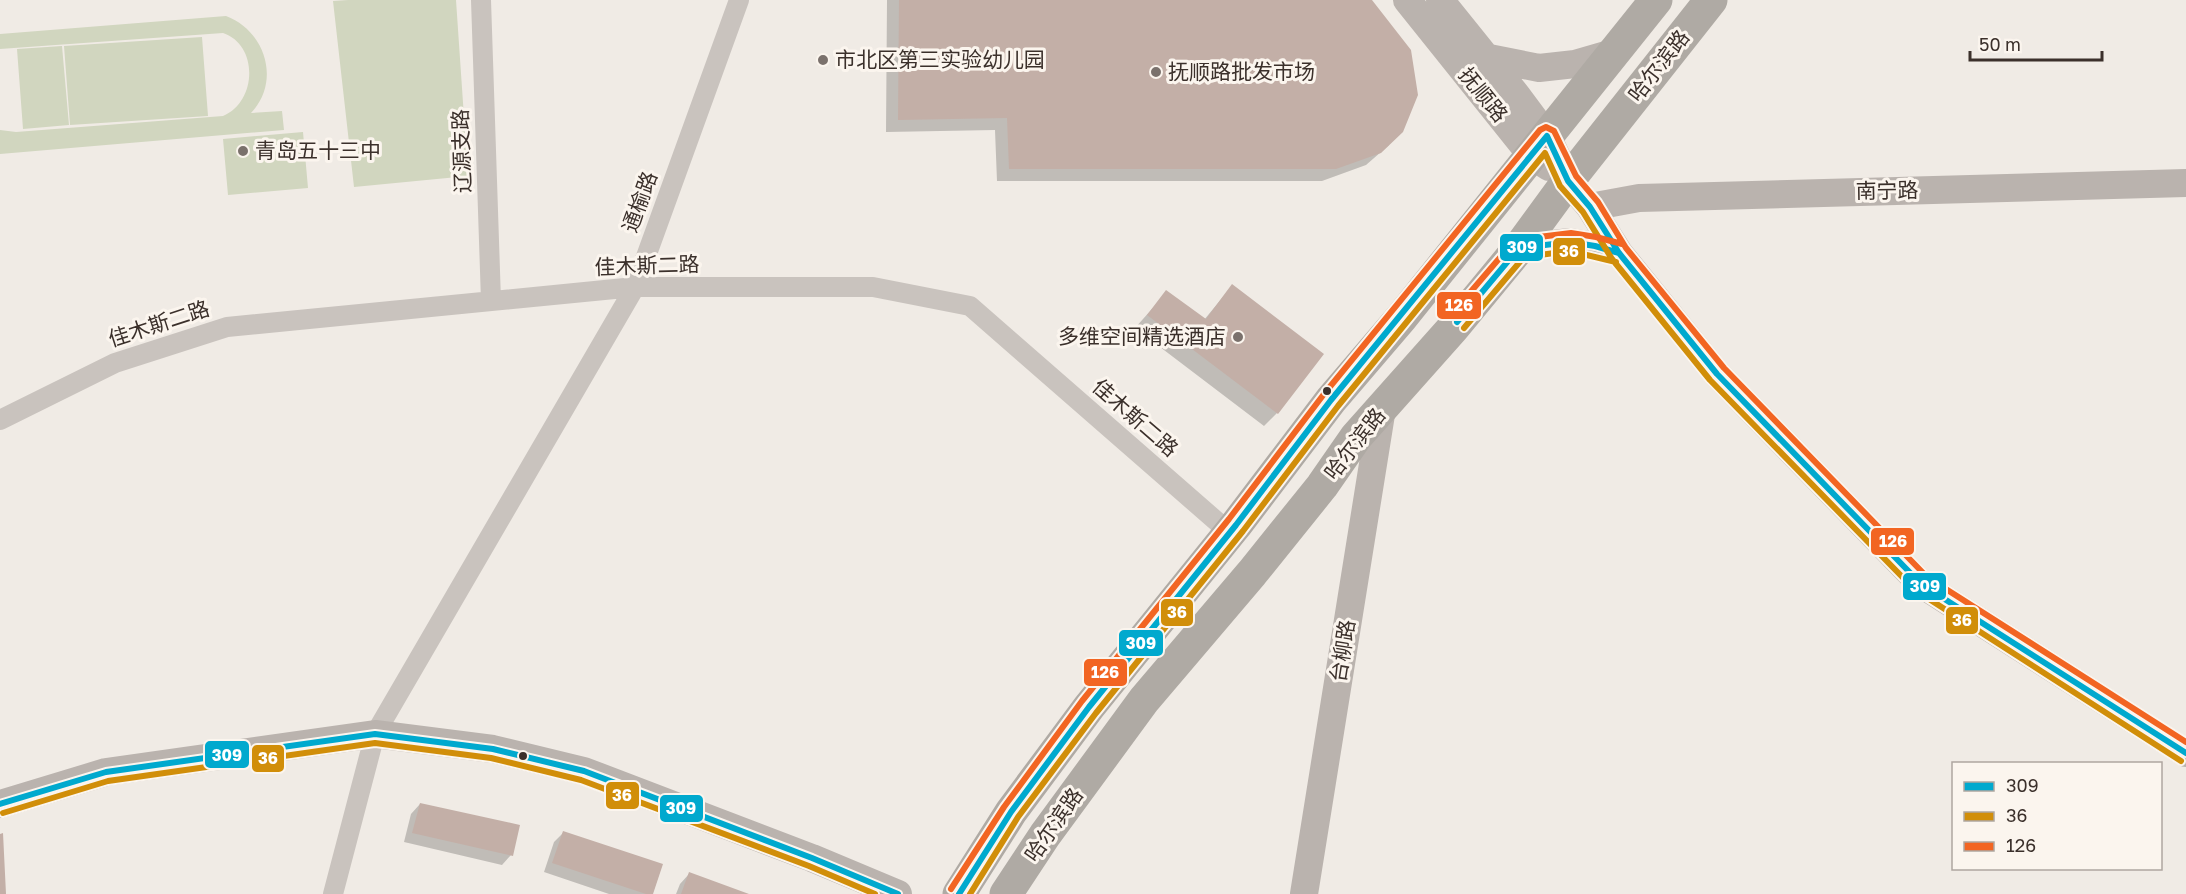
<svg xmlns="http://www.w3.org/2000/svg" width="2186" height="894" viewBox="0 0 2186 894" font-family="'Golos Text','Noto Sans SC',sans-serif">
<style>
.green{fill:#d1d6bf}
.shadow{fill:#0003}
.building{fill:#c3afa7}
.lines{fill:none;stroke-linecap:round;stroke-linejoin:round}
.street{stroke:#c9c3be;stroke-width:20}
.secondary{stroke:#bab3ae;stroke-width:28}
.highway{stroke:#afaaa4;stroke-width:33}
.bus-1-casing{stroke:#fbf5ee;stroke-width:10}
.bus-2-casing{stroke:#fbf5ee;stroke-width:10}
.bus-3-casing{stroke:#fbf5ee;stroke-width:10}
.bus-1{stroke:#00a9ce;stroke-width:6}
.bus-2{stroke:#d18e09;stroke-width:6}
.bus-3{stroke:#f26522;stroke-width:6}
.poi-dot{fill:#7a716c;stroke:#fbf5ee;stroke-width:2}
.bus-dot{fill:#3b302b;stroke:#fbf5ee;stroke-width:2}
.labels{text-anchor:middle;stroke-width:6;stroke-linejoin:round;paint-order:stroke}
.poi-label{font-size:21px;fill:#3b302b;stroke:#fbf5ee;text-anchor:start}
.street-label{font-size:21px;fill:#3b302b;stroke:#fbf5ee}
.line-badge{stroke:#fbf5ee;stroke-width:2}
.badge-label{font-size:16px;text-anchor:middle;font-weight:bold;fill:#fff}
</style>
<rect width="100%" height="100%" fill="#f0ebe5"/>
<!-- green -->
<path class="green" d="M348,0H456L468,176L354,187L333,1Z
M226,16C266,31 281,82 251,113L282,111L284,130L0,154V130L16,132L223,116C257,102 259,45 223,33L0,49V34Z
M202,37L208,116L70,125L64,46Z
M62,46L69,125L23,129L17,49Z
M303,132L308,188L228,195L223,139Z"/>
<!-- shadow -->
<path class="shadow" d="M887,0H1370L1389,145L1366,165L1322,181H997L995,130L886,132Z
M1232,286L1322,355L1277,413L1264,426L1135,328L1167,292L1204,320Z
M420,804L511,855L502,865L404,842L411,814Z
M564,832L651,894H609L544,872L554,842Z
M689,874L746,894H676L680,884Z"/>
<!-- building -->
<path class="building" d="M899,0H1372L1411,50L1418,95L1403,132L1381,153L1336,169H1009L1007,118L898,120Z
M1232,284L1324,354L1278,414L1147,315L1166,290L1206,319Z
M420,803L520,825L513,856L412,833Z
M563,831L663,864L653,894H646L552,863Z
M3,833L6,894H0V834Z
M689,872L749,894H681Z"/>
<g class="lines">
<!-- street -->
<path class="street" d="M481,0L491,301
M0,420L115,363L227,327L635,287H873L970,306L1230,533
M333,894L375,734L635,287L739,0"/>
<!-- secondary -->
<path class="secondary" d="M1407,0L1532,156L1549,167
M1440,0L1518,97L1547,136L1568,181L1590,207L1619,253L1717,374L1921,584L2186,753
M1484,57L1539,68L1575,64L1613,53
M1590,207L1639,198L2186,183
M1519,248L1570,242L1595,246L1619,253
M0,804L106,772L375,734L493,749L584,771L812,858L898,894
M1304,894L1382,408"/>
<!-- highway -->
<path class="highway" d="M959,894L1011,812L1089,707L1236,525L1331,400L1402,317L1656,0
M1006,894L1045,835L1144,700L1252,573L1322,486L1356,437L1453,328L1519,248L1568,181L1711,0"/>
<defs>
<path id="bus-1" d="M1457,322L1519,248L1570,242L1595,246L1619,253
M0,804L106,772L375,734L493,749L584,771L812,858L898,894
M959,894L1011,812L1089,707L1236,525L1331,400L1547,136L1568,181L1590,207L1619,253L1717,374L1921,584L2186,753"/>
<path id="bus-2" d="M1464,328L1524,257L1570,251L1616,262
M3,813L108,781L375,743L491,758L581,780L809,866L875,894
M970,894L1018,817L1096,713L1243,531L1338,406L1545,153L1560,186L1583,212L1612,259L1710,380L1915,590L2181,761"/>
<path id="bus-3" d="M1450,316L1515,240L1571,233L1596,237L1622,244
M951,889L1004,807L1082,701L1229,519L1324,394L1540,130L1546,127L1554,131L1576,176L1598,202L1626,248L1724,368L1927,577L2186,742"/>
</defs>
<!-- bus-1 casing -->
<use href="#bus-1" class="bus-1-casing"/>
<!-- bus-2 casing -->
<use href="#bus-2" class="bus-2-casing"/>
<!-- bus-3 casing -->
<use href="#bus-3" class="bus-3-casing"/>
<!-- bus-1 -->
<use href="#bus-1" class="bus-1"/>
<!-- bus-2 -->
<use href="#bus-2" class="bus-2"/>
<!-- bus-3 -->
<use href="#bus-3" class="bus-3"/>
</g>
<!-- markers -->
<g class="poi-dot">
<circle cx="823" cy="60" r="6"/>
<circle cx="1156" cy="72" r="6"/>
<circle cx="243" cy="151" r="6"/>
<circle cx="1238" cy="337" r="6"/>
</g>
<g class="bus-dot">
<circle cx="1327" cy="391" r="5"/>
<circle cx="523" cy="756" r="5"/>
</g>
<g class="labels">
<!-- poi labels -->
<g class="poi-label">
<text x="835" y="67">市北区第三实验幼儿园</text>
<text x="1168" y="79">抚顺路批发市场</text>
<text x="255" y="158">青岛五十三中</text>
<text x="1226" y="344" text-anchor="end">多维空间精选酒店</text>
</g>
<!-- street labels -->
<g class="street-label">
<text transform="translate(1659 66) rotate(-52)" y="7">哈尔滨路</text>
<text transform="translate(1483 95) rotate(51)" y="7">抚顺路</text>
<text transform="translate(462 151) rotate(-92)" y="7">辽源支路</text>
<text transform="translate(1887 191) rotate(-1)" y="7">南宁路</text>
<text transform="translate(640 202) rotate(-70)" y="7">通榆路</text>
<text transform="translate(647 266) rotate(-2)" y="7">佳木斯二路</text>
<text transform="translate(159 324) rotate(-18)" y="7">佳木斯二路</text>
<text transform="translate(1135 418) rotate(41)" y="7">佳木斯二路</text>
<text transform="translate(1355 444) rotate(-52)" y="7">哈尔滨路</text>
<text transform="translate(1343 651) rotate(-81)" y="7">台柳路</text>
<text transform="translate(1054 825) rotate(-55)" y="7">哈尔滨路</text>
</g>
</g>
<g class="line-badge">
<rect x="1499" y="233" width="45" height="29" rx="6" fill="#00a9ce"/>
<rect x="1552" y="237" width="34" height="29" rx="6" fill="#d18e09"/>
<rect x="1436" y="291" width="46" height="29" rx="6" fill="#f26522"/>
<rect x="1870" y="527" width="45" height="29" rx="6" fill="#f26522"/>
<rect x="1902" y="572" width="45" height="29" rx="6" fill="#00a9ce"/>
<rect x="1160" y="598" width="34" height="29" rx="6" fill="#d18e09"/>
<rect x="1945" y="606" width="34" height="29" rx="6" fill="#d18e09"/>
<rect x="1118" y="629" width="46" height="28" rx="6" fill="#00a9ce"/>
<rect x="1083" y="658" width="45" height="29" rx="6" fill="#f26522"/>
<rect x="204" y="740" width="46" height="29" rx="6" fill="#00a9ce"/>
<rect x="251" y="744" width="34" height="29" rx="6" fill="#d18e09"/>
<rect x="605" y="781" width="35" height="29" rx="6" fill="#d18e09"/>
<rect x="659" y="794" width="45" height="29" rx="6" fill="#00a9ce"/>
</g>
<g class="badge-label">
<text x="1522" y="253">309</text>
<text x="1569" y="257">36</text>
<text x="1459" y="311">126</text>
<text x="1893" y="547">126</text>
<text x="1925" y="592">309</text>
<text x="1177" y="618">36</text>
<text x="1962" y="626">36</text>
<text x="1141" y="649">309</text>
<text x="1105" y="678">126</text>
<text x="227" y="761">309</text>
<text x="268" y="764">36</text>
<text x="622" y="801">36</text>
<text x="681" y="814">309</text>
</g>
<!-- legend -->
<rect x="1952" y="762" width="210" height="108" fill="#fbf5ee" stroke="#aea6a0" stroke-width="1.5"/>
<rect x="1964" y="782" width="30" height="9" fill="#00a9ce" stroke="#aea6a0" stroke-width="1.5"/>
<text x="2006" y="792" font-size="18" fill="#3b302b">309</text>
<rect x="1964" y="812" width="30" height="9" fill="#d18e09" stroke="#aea6a0" stroke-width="1.5"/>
<text x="2006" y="822" font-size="18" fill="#3b302b">36</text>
<rect x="1964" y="842" width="30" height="9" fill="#f26522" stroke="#aea6a0" stroke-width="1.5"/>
<text x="2006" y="852" font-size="18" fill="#3b302b">126</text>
<!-- scale -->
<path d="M1970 51v9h132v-9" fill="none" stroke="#3b302b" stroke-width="3"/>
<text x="1979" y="51" font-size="18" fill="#3b302b" stroke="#fbf5ee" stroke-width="4.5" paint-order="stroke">50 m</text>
</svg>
